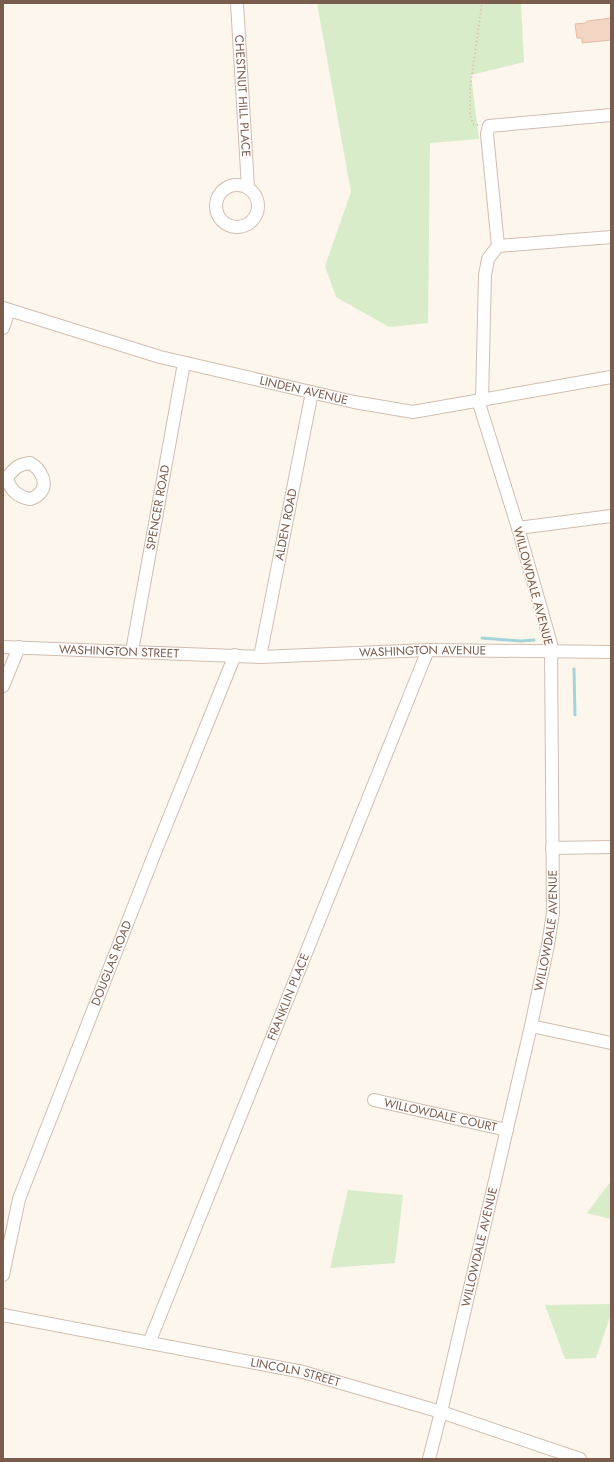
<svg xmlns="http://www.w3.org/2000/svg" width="614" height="1462" viewBox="0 0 614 1462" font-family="Jost,sans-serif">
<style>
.green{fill:#d8ecc9}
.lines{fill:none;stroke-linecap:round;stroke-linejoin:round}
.stream{stroke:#a5d3da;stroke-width:3}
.building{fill:#f3d5c3;stroke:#e6bba3}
.minor-casing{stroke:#d1beb0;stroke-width:14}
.path{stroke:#d9b8a5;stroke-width:2;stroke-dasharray:1 3;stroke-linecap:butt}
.minor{stroke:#fff;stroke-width:12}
.labels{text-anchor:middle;stroke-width:3;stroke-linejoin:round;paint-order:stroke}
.street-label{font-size:12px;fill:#7a5c4d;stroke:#fffaf3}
</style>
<rect width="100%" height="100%" fill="#fdf6ec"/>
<!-- green -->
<path class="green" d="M317,3H521L524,62L471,75L479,139L430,143L428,323L389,327L336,297L325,266L351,192Z
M611,1181V1219L587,1213Z
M348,1190L403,1195L395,1263L330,1268Z
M611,1304V1314L596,1358L565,1359L545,1305Z"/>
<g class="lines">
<!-- stream -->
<path class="stream" d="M482,638L521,641L534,640
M574,669L575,715"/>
</g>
<!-- building -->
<path class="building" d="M611,18V40L582,43V38H577L575,24L585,23L587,21Z"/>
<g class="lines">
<defs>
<g id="minor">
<path id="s1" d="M237,3L248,188"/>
<circle cx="237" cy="206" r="21"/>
<path d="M498,246L611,237"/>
<path id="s2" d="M3,308L160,357L354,402L413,412L611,377"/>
<path d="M3,328L9,310"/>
<path d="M482,399L485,275L488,259L498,246L487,134L489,126L611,115"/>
<path d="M30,463C41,469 50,485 38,495C36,497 33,498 30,499C18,497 10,490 7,478C14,468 19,464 30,463Z"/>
<path d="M518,528L611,516"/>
<path id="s3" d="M3,647L260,657L428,650L611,652"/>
<path id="s4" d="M132,651L184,363"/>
<path id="s5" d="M260,657L312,392"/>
<path d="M3,686L19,647"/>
<path d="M552,848L611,847"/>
<path d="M531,1026L611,1043"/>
<path id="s6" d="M374,1100L507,1130"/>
<path id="s7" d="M3,1275L19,1199L154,855L235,655"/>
<path id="s8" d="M3,1315L303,1372L441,1412L580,1459"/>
<path id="s9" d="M149,1343L428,650"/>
<path id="s10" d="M429,1459L441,1412L531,1026L548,945L553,913L551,644L518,528L478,400"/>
</g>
</defs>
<!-- minor casing -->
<use href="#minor" class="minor-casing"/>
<!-- path -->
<path class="path" d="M478,125L473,124L470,114V88L482,3"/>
<!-- minor -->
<use href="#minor" class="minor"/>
</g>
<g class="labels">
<!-- street labels -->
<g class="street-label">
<text dy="4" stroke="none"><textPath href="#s1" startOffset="93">CHESTNUT HILL PLACE</textPath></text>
<text dy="4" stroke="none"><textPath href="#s2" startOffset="312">LINDEN AVENUE</textPath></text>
<text dy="4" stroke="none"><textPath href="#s4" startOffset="146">SPENCER ROAD</textPath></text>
<text dy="4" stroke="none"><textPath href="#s5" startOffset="135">ALDEN ROAD</textPath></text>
<text transform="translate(533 586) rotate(75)" y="4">WILLOWDALE AVENUE</text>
<text dy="4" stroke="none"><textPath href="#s3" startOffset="116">WASHINGTON STREET</textPath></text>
<text dy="4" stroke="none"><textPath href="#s3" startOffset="420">WASHINGTON AVENUE</textPath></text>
<text dy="4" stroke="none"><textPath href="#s10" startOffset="542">WILLOWDALE AVENUE</textPath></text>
<text dy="4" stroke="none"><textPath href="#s7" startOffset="331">DOUGLAS ROAD</textPath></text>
<text dy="4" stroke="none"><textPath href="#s9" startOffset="373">FRANKLIN PLACE</textPath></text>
<text dy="4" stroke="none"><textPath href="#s6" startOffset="68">WILLOWDALE COURT</textPath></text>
<text dy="4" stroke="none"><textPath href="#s10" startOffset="218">WILLOWDALE AVENUE</textPath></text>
<text dy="4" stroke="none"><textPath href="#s8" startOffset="298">LINCOLN STREET</textPath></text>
</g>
</g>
<!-- border -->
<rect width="614" height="1462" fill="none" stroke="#7a5c4d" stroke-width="8"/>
</svg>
